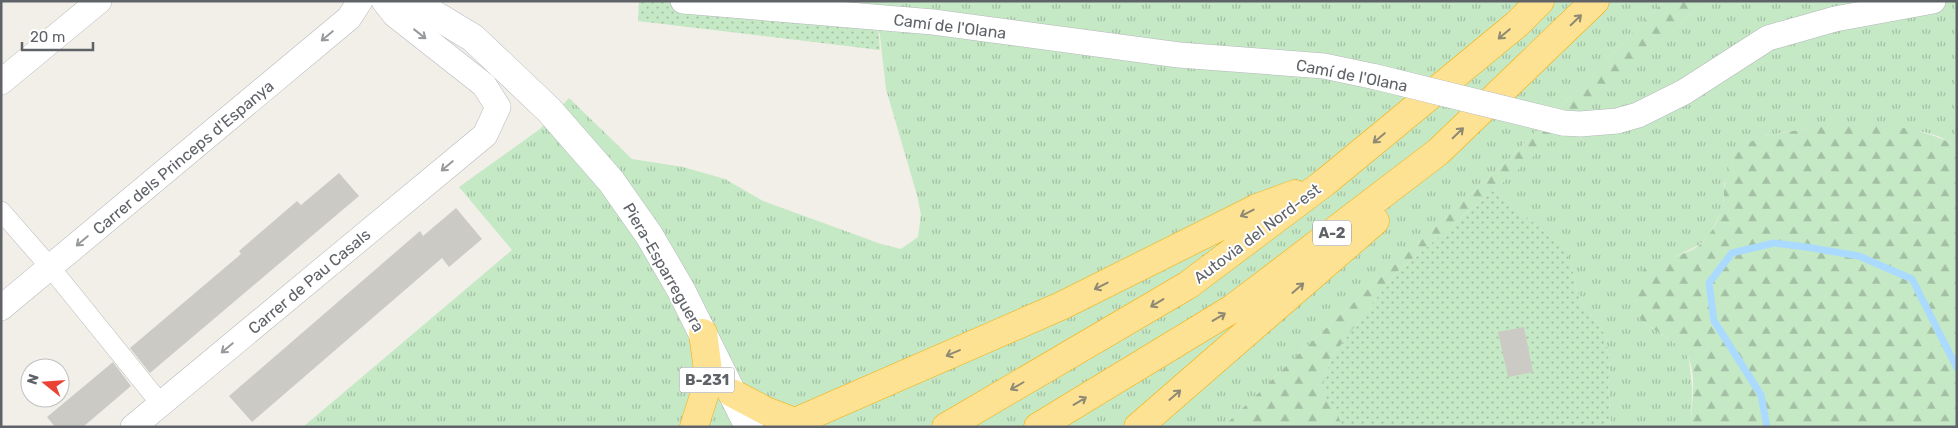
<svg xmlns="http://www.w3.org/2000/svg" width="1958" height="428" viewBox="0 0 1958 428" font-family="Rubik,sans-serif">
<style>
.grass{fill:url(#grass-tufts)}
.forest{fill:url(#forest-firs)}
.park{fill:url(#park-dots)}
.lines{fill:none;stroke-linecap:round;stroke-linejoin:round}
.stream{stroke:#aadaff;stroke-width:7}
.building{fill:#cccac5}
.pedestrian-casing{stroke:#b5b8bc;stroke-width:20}
.minor-casing{stroke:#b5b8bc;stroke-width:26}
.secondary-casing{stroke:#b6babf;stroke-width:29}
.motorway-casing{stroke:#f9ab00;stroke-width:29}
.pedestrian{stroke:#fff;stroke-width:19}
.minor{stroke:#fff;stroke-width:25}
.secondary{stroke:#fff;stroke-width:28}
.motorway{stroke:#fde293;stroke-width:28}
.minor-bridge-casing{stroke:#b5b8bc;stroke-width:26;stroke-linecap:butt}
.minor-bridge{stroke:#fff;stroke-width:25}
.oneway{stroke:#8e8975}
.oneway2{stroke:#979a9d}
.labels{text-anchor:middle;stroke-width:4;stroke-linejoin:round;paint-order:stroke}
.shield{fill:#fff;stroke:#8f9295;stroke-width:1}
.shield-label{font-size:15px;font-weight:bold;fill:#5f6368}
.street-label{font-size:16px;fill:#5f6368;stroke:#fff}
</style>
<defs>
<pattern id="grass-tufts" width="24" height="20" patternUnits="userSpaceOnUse" patternTransform="scale(1.25)"><rect width="24" height="20" fill="#c5e8c5"/><path d="M3 7l-1-3M5 7V3M7 7l1-3M15 17l-1-3M17 17v-4M19 17l1-3" fill="none" stroke="#a3c0a4"/></pattern>
<pattern id="forest-firs" width="22" height="20" patternUnits="userSpaceOnUse" patternTransform="scale(1.25)"><rect width="22" height="20" fill="#c5e8c5"/><path d="M5 1l3.5 6h-7zM16 11l3.5 6h-7z" fill="#a3c0a4"/></pattern>
<pattern id="park-dots" width="8" height="8" patternUnits="userSpaceOnUse" patternTransform="scale(1.25)"><rect width="8" height="8" fill="#c5e8c5"/><path d="M2 2h.1M6 6h.1" fill="none" stroke="#a3c0a4" stroke-width="1.8" stroke-linecap="round"/></pattern>
</defs>
<rect width="100%" height="100%" fill="#f1efe8"/>
<!-- grass -->
<path class="grass" d="M851,1H1664L1515,153L1326,328L1223,427H303L512,250L459,187L540,129L569,98L632,159L683,167L725,179L763,201L881,244L901,249L918,237L921,215L917,195L886,89L879,27L869,10Z
M1711,1H1957V146L1938,136L1924,132L1868,124L1811,128L1764,136L1732,159L1724,184V198L1721,212L1709,236L1699,245L1672,258L1638,316L1647,325L1683,348L1689,360L1692,387L1691,427H1611L1608,384L1610,368L1606,337L1599,325L1582,304L1577,291L1571,263L1554,240L1494,190L1690,15Z"/>
<!-- forest -->
<path class="forest" d="M1664,1H1711L1690,15L1528,161L1395,274L1331,358L1323,385L1344,427H1223L1326,328L1515,153Z
M1854,124C1890,123 1925,129 1957,146V427H1691C1691,406 1697,379 1689,359C1677,331 1624,329 1632,290C1638,257 1679,262 1701,244C1713,233 1722,214 1724,197C1724,192 1724,187 1725,182C1727,169 1732,158 1739,147L1764,136L1811,128Z"/>
<!-- park -->
<path class="park" d="M639,1H851C878,14 878,21 880,50L638,21Z
M1494,190L1554,240L1565,251L1571,263L1577,291L1582,304L1599,325L1606,337L1610,368L1608,384L1611,427H1344L1327,399L1323,385L1331,358L1395,274Z"/>
<g class="lines">
<!-- stream -->
<path class="stream" d="M1767,427L1761,395L1714,321L1709,283L1732,253L1774,243L1806,247L1859,256L1912,279L1957,368"/>
</g>
<!-- building -->
<path class="building" d="M339,173L359,196L150,373L130,348L241,254L239,251L297,201L301,205Z
M456,208L482,239L449,267L442,258L252,422L229,396L420,231L423,236Z
M1524,327L1533,372L1508,377L1498,332Z
M113,362L131,386L83,427H55L47,417Z"/>
<g class="lines">
<defs>
<path id="pedestrian" d="M1,211L50,267L160,403"/>
<path id="minor" d="M683,1L933,22L1179,55L1324,66L1376,77
M1,82L99,1
M1563,123L1580,124L1617,121L1638,115L1684,92L1768,38L1835,19L1933,1
M1,308L349,18L360,1
M133,427L485,135L498,107L484,85L395,15L384,1"/>
<path id="secondary" d="M412,1L473,38L549,110L611,181L649,235L681,290L749,427"/>
<path id="motorway" d="M732,393L766,411L795,422
M694,427L706,389L708,371L703,333
M792,427L795,422L1061,306L1257,208L1295,194
M946,427L1188,285L1324,183L1517,24L1540,1
M1038,427L1232,309L1438,152L1595,1
M1138,427L1375,221"/>
</defs>
<!-- pedestrian casing -->
<use href="#pedestrian" class="pedestrian-casing"/>
<!-- minor casing -->
<use href="#minor" class="minor-casing"/>
<!-- secondary casing -->
<use href="#secondary" class="secondary-casing"/>
<!-- motorway casing -->
<use href="#motorway" class="motorway-casing"/>
<!-- pedestrian -->
<use href="#pedestrian" class="pedestrian"/>
<!-- minor -->
<use href="#minor" class="minor"/>
<!-- secondary -->
<use href="#secondary" class="secondary"/>
<!-- motorway -->
<use href="#motorway" class="motorway"/>
<defs>
<path id="minor-bridge" d="M1376,77L1563,123"/>
</defs>
<!-- minor-bridge casing -->
<use href="#minor-bridge" class="minor-bridge-casing"/>
<!-- minor-bridge -->
<use href="#minor-bridge" class="minor-bridge"/>
</g>
<!-- one-way arrows -->
<defs><path id="oneway-shaft" d="M-6 0H5M1.5-3L5.5 0L1.5 3" fill="none" stroke-width="1.6" stroke-linecap="round" stroke-linejoin="round" transform="scale(1.25)"/></defs>
<g class="oneway">
<use href="#oneway-shaft" transform="translate(1576 20) rotate(-44)"/>
<use href="#oneway-shaft" transform="translate(1504 34) rotate(140)"/>
<use href="#oneway-shaft" transform="translate(1458 133) rotate(-44)"/>
<use href="#oneway-shaft" transform="translate(1379 138) rotate(140)"/>
<use href="#oneway-shaft" transform="translate(1247 213) rotate(153)"/>
<use href="#oneway-shaft" transform="translate(1101 286) rotate(153)"/>
<use href="#oneway-shaft" transform="translate(1298 288) rotate(-41)"/>
<use href="#oneway-shaft" transform="translate(1157 303) rotate(149)"/>
<use href="#oneway-shaft" transform="translate(1219 317) rotate(-31)"/>
<use href="#oneway-shaft" transform="translate(953 353) rotate(157)"/>
<use href="#oneway-shaft" transform="translate(1017 386) rotate(150)"/>
<use href="#oneway-shaft" transform="translate(1175 395) rotate(-41)"/>
<use href="#oneway-shaft" transform="translate(1080 401) rotate(-31)"/>
</g>
<g class="oneway2">
<use href="#oneway-shaft" transform="translate(420 34) rotate(38)"/>
<use href="#oneway-shaft" transform="translate(327 36) rotate(140)"/>
<use href="#oneway-shaft" transform="translate(447 166) rotate(140)"/>
<use href="#oneway-shaft" transform="translate(82 241) rotate(140)"/>
<use href="#oneway-shaft" transform="translate(227 348) rotate(140)"/>
</g>
<g class="labels">
<!-- shield labels -->
<g class="shield">
<rect x="1313" y="220.5" width="38" height="25" rx="4"/>
<rect x="679.5" y="367.5" width="55" height="25" rx="4"/>
</g>
<g class="shield-label">
<text x="1332" y="238">A-2</text>
<text x="707" y="385">B-231</text>
</g>
<!-- street labels -->
<g class="street-label">
<text transform="translate(950 26) rotate(7)" y="6">Camí de l'Olana</text>
<text transform="translate(1352 75) rotate(11)" y="6">Camí de l'Olana</text>
<text transform="translate(183 157) rotate(-40)" y="6">Carrer dels Princeps d'Espanya</text>
<text transform="translate(1257 233) rotate(-37)" y="6">Autovia del Nord-est</text>
<text transform="translate(664 267) rotate(60)" y="6">Piera-Esparreguera</text>
<text transform="translate(309 281) rotate(-40)" y="6">Carrer de Pau Casals</text>
</g>
</g>
<!-- border -->
<rect width="1958" height="428" fill="none" stroke="#5f6368" stroke-width="5"/>
<!-- north arrow -->
<g transform="translate(45 383) rotate(287)"><circle r="24" fill="#ffffff" stroke="#bfc1c3"/>
<path d="M0-4L9 19L0 12L-9 19Z" fill="#ea4335"/>
<text y="-8" font-size="14" font-weight="bold" text-anchor="middle" fill="#5f6368">N</text>
</g>
<!-- scale -->
<path d="M22 42v8h71v-8" fill="none" stroke="#5f6368" stroke-width="2.5"/>
<text x="30" y="42" font-size="15" fill="#5f6368" stroke="#ffffff" stroke-width="4" paint-order="stroke">20 m</text>
</svg>
